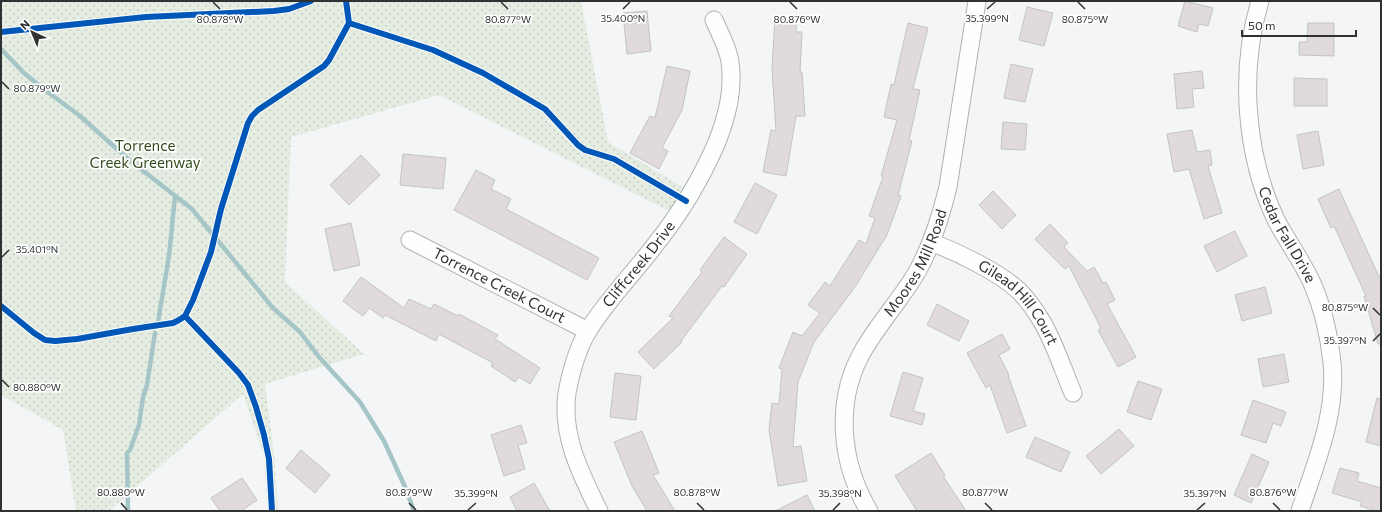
<svg xmlns="http://www.w3.org/2000/svg" width="1382" height="512" viewBox="0 0 1382 512" font-family="Commissioner,sans-serif">
<style>
.park{fill:url(#park-dots)}
.lines{fill:none;stroke-linecap:round;stroke-linejoin:round}
.stream{stroke:#a5c5c7;stroke-width:4.5}
.building{fill:#e0dade;stroke:#c3c3c4}
.street-casing{stroke:#b1b2b4;stroke-width:19}
.street{stroke:#fdfefe;stroke-width:17}
.cycleway-casing{stroke:#fff;stroke-width:8}
.cycleway{stroke:#0057b8;stroke-width:6}
.ticks{fill:none;stroke:#2f3132;stroke-width:1.5}
.labels{text-anchor:middle;stroke-width:3.5;stroke-linejoin:round;paint-order:stroke}
.park-label{font-size:15px;fill:#334c1d;stroke:#fff}
.street-label{font-size:15px;fill:#2f3132;stroke:#fff}
.ticks-label{font-size:10px;text-anchor:middle;fill:#2f3132;stroke:#fff;stroke-width:3.5;stroke-linejoin:round;paint-order:stroke}
</style>
<defs>
<pattern id="park-dots" width="8" height="8" patternUnits="userSpaceOnUse"><rect width="8" height="8" fill="#e5ede2"/><path d="M2 2h.1M6 6h.1" fill="none" stroke="#c5ccc2" stroke-width="1.8" stroke-linecap="round"/></pattern>
</defs>
<rect width="100%" height="100%" fill="#f3f5f7"/>
<!-- park -->
<path class="park" d="M1,1H581L608,142L686,189L671,212L439,95L291,137L285,282L364,354L265,384L274,454L278,511H268L264,456L243,394L109,511H76L63,430L1,395Z"/>
<g class="lines">
<!-- stream -->
<path class="stream" d="M1,49L24,73L41,87L80,116L128,159L192,209L273,308L300,332L319,357L360,402L384,441L406,489L414,511
M158,322L169,256L175,196
M128,511L127,453L130,450L139,425L143,397L147,385L155,333"/>
</g>
<!-- building -->
<path class="building" d="M1185,1L1213,8L1208,26L1199,24L1197,32L1178,26Z
M1027,7L1053,13L1044,46L1019,40Z
M647,11L651,51L627,54L623,13Z
M775,17L797,18L796,32H802L800,72H802L805,116H796L786,176L763,172L771,130L776,131L772,69Z
M908,23L928,28L913,89L920,90L909,140L912,141L898,195L901,196L887,235L855,287L814,342L798,382L793,447L801,446L807,481L778,486L769,430L772,403L779,404L782,369L779,368L793,332L802,336L820,313L808,305L825,282L830,286L859,240L866,244L875,218L869,216L883,177L881,176L897,120L884,117L891,84L894,85Z
M1308,23H1334V56L1299,55V42H1307Z
M1011,64L1033,69L1025,102L1004,98Z
M667,66L690,71L682,110L662,148L668,151L659,169L630,153L650,116L655,118Z
M1202,71L1204,88L1192,89L1194,107L1177,109L1174,74Z
M1294,78L1327,79V106H1294Z
M1003,122L1027,124L1025,150L1001,149Z
M1192,130L1197,152L1210,150L1212,165L1208,166L1222,213L1204,219L1189,169L1174,172L1167,134Z
M1318,131L1324,165L1303,169L1297,135Z
M403,154L446,158L443,189L400,185Z
M361,155L380,175L349,205L330,185Z
M476,170L495,180L491,189L511,199L506,209L599,258L587,280L454,210Z
M755,183L777,195L757,234L734,222Z
M1339,189L1381,281V344H1378L1364,296H1366L1334,226L1331,228L1318,199Z
M993,191L1016,215L1002,229L979,205Z
M351,223L360,265L334,271L325,229Z
M1050,224L1068,243L1064,247L1087,271L1094,267L1103,283L1106,282L1115,300L1107,304L1136,357L1118,367L1098,330L1101,328L1069,266L1065,269L1035,239Z
M1235,231L1247,256L1217,272L1204,246Z
M724,237L747,254L724,287L722,286L681,341L682,342L654,369L638,352L673,318L669,316L702,272L700,270Z
M361,277L404,308L409,299L431,309L434,304L458,316L459,314L498,335L495,339L540,368L530,384L519,377L515,382L491,366L493,363L439,334L436,341L385,315L383,318L369,308L363,316L343,301Z
M1265,287L1272,313L1242,321L1235,295Z
M937,304L969,321L959,341L927,325Z
M1002,334L1010,349L999,355L1009,375H1008L1026,426L1007,433L990,385L986,388L967,353Z
M1284,354L1289,382L1263,387L1258,359Z
M903,372L923,378L913,411L925,414L922,425L890,416Z
M615,373L641,376L636,420L610,417Z
M1138,381L1162,389L1151,420L1127,412Z
M1377,398L1381,399V446L1366,442Z
M1253,400L1286,412L1281,426L1273,423L1266,443L1241,435Z
M521,425L527,443L518,445L525,469L504,476L491,435Z
M1119,429L1134,446L1101,474L1086,456Z
M642,431L659,473L653,475L675,511H647L632,486L614,442Z
M1035,437L1070,452L1061,472L1026,457Z
M301,450L330,475L315,493L286,468Z
M931,453L945,475L943,476L966,511H917L895,476Z
M1252,454L1269,462L1251,503L1234,495Z
M1340,468L1359,473L1357,481L1381,488V511H1376L1360,506L1362,502L1332,493Z
M242,478L257,500L241,511H220L211,498Z
M534,483L550,511H517L510,497Z
M807,495L815,511H775Z"/>
<g class="lines">
<defs>
<g id="street">
<path id="s1" d="M1260,1C1239,71 1245,154 1276,220C1287,241 1302,261 1312,283C1323,308 1329,335 1332,362C1337,414 1316,462 1300,511"/>
<path id="s2" d="M410,240L588,331"/>
<path id="s3" d="M931,242C957,252 999,272 1019,291C1027,299 1035,310 1041,320C1054,341 1063,370 1073,393"/>
<path id="s4" d="M599,511C581,474 561,436 567,393C570,374 578,347 588,331C606,301 634,273 655,245C680,214 701,179 717,142C727,116 734,90 730,62C728,47 720,34 714,20"/>
<path id="s5" d="M869,511C840,462 834,400 864,349C880,322 901,299 917,272C932,245 941,216 948,187L977,1"/>
</g>
</defs>
<!-- street casing -->
<use href="#street" class="street-casing"/>
<!-- street -->
<use href="#street" class="street"/>
<defs>
<path id="cycleway" d="M349,23L433,50L483,73L545,109L578,145L585,150L614,159L686,201
M1,32L146,17L274,11L289,9L311,1
M1,306L34,333L45,340L55,341L77,339L133,329L173,323L179,320L185,316L193,300L211,252L221,209L248,123L252,116L258,110L324,66L329,60L349,23L346,1
M185,316L239,373L248,385L256,407L264,435L269,459L272,511"/>
</defs>
<!-- cycleway casing -->
<use href="#cycleway" class="cycleway-casing"/>
<!-- cycleway -->
<use href="#cycleway" class="cycleway"/>
</g>
<!-- ticks -->
<path class="ticks" d="M213,2L220,9M501,2L508,9M790,2L797,9M1078,2L1085,9M623,9L630,2M987,9L995,2M2,82L9,89M2,257L9,250M1373,308L1380,315M1373,341L1380,334M2,380L9,387M121,503L127,510M409,503L416,510M697,503L704,510M985,503L992,510M1273,503L1280,510M468,510L476,503M833,510L840,503M1197,510L1205,503"/>
<g class="labels">
<!-- park labels -->
<g class="park-label">
<text x="145" y="151">Torrence<tspan x="145" dy="17">Creek Greenway</tspan></text>
</g>
<!-- street labels -->
<g class="street-label">
<text dy="5" stroke="none"><textPath href="#s1" startOffset="242">Cedar Fall Drive</textPath></text>
<text dy="5" stroke="none"><textPath href="#s5" startOffset="271">Moores Mill Road</textPath></text>
<text dy="5" stroke="none"><textPath href="#s4" startOffset="274">Cliffcreek Drive</textPath></text>
<text dy="5" stroke="none"><textPath href="#s2" startOffset="100">Torrence Creek Court</textPath></text>
<text dy="5" stroke="none"><textPath href="#s3" startOffset="109">Gilead Hill Court</textPath></text>
</g>
</g>
<g class="ticks-label">
<text x="623" y="22">35.400°N</text>
<text x="987" y="22">35.399°N</text>
<text x="1085" y="23">80.875°W</text>
<text x="220" y="23">80.878°W</text>
<text x="508" y="23">80.877°W</text>
<text x="797" y="23">80.876°W</text>
<text x="37" y="92">80.879°W</text>
<text x="37" y="253">35.401°N</text>
<text x="1345" y="311">80.875°W</text>
<text x="1345" y="344">35.397°N</text>
<text x="37" y="391">80.880°W</text>
<text x="121" y="496">80.880°W</text>
<text x="409" y="496">80.879°W</text>
<text x="697" y="496">80.878°W</text>
<text x="985" y="496">80.877°W</text>
<text x="1273" y="496">80.876°W</text>
<text x="476" y="497">35.399°N</text>
<text x="840" y="497">35.398°N</text>
<text x="1205" y="497">35.397°N</text>
</g>
<!-- border -->
<rect width="1382" height="512" fill="none" stroke="#2f3132" stroke-width="4"/>
<!-- north arrow -->
<g transform="translate(32 32) rotate(316)" stroke="#ffffff" stroke-width="3" paint-order="stroke">
<path d="M0-3L7 15L0 10L-7 15Z" fill="#2f3132"/>
<text y="-6" font-size="11" font-weight="bold" text-anchor="middle" fill="#2f3132">N</text>
</g>
<!-- scale -->
<path d="M1242 30v6h114v-6" fill="none" stroke="#2f3132" stroke-width="2"/>
<text x="1248" y="30" font-size="12" fill="#2f3132" stroke="#ffffff" stroke-width="3" paint-order="stroke">50 m</text>
</svg>
